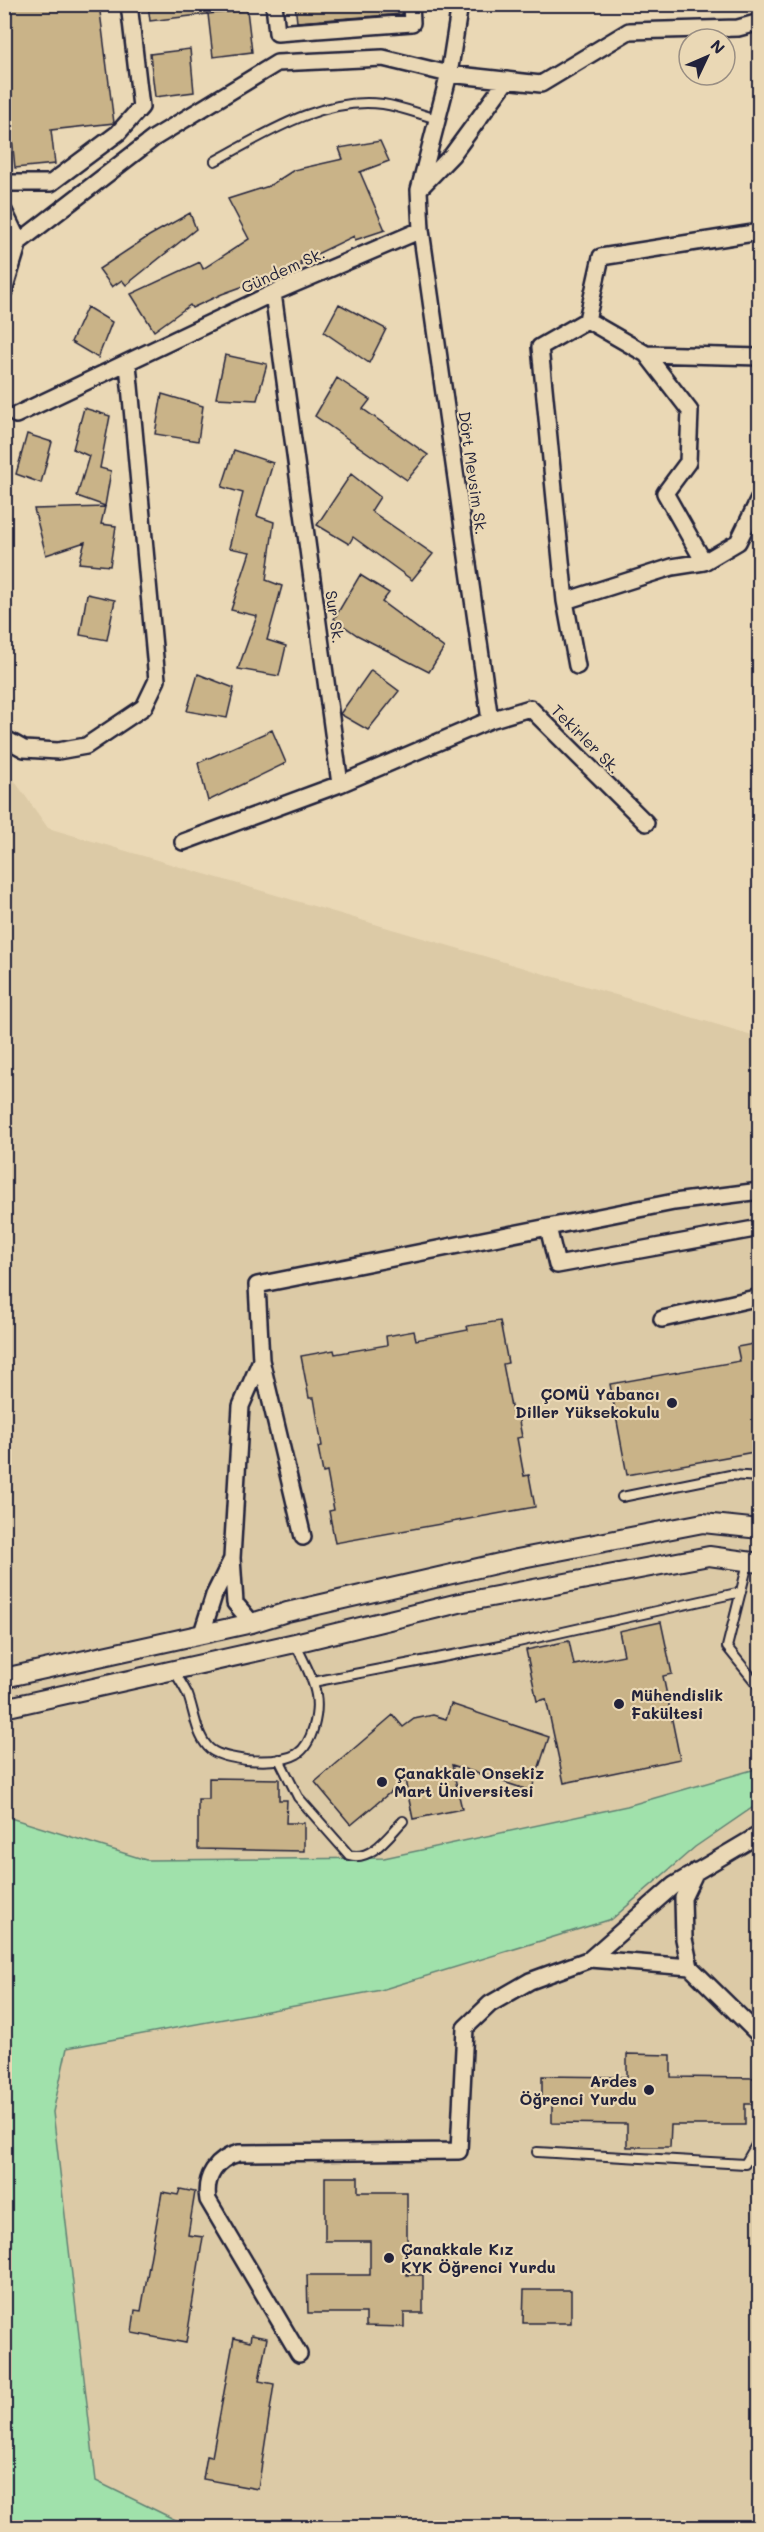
<svg xmlns="http://www.w3.org/2000/svg" width="764" height="2532" viewBox="0 0 764 2532" font-family="Mali,sans-serif">
<style>
.built{fill:#dccaa6}
.green{fill:#a0e1ab;stroke:#618273;stroke-width:1.5}
.building{fill:#c9b388;stroke:#22223b;stroke-width:1.5}
.lines{fill:none;stroke-linecap:round;stroke-linejoin:round}
.service-casing{stroke:#22223b;stroke-width:12}
.minor-casing{stroke:#22223b;stroke-width:20}
.tertiary-casing{stroke:#22223b;stroke-width:22}
.service{stroke:#ead8b5;stroke-width:8}
.minor{stroke:#ead8b5;stroke-width:15}
.tertiary{stroke:#ead8b5;stroke-width:18}
.poi-dot{fill:#22223b;stroke:#ead8b5;stroke-width:2}
.labels{text-anchor:middle;stroke-width:4.5;stroke-linejoin:round;paint-order:stroke}
.street-label{font-size:16px;fill:#22223b;stroke:#ead8b5}
.poi-label{font-size:16px;font-weight:bold;fill:#22223b;stroke:#ead8b5;text-anchor:start}
</style>
<rect width="100%" height="100%" fill="#ead8b5"/>
<filter id="ink" filterUnits="userSpaceOnUse"><feTurbulence type="fractalNoise" baseFrequency=".0167" numOctaves="2"/><feDisplacementMap in="SourceGraphic" scale="12" xChannelSelector="R" yChannelSelector="G"/><feConvolveMatrix kernelMatrix="1 2 1 2 8 2 1 2 1" color-interpolation-filters="sRGB"/></filter>
<g filter="url(#ink)">
<!-- built -->
<path class="built" d="M4,766L48,828L759,1037V2527H5Z"/>
<!-- green -->
<path class="green" d="M759,1768V1803L695,1847L612,1919L381,1990L67,2048L53,2112L96,2481L190,2527H5L4,1816L146,1860L384,1858L627,1806Z"/>
<!-- building -->
<path class="building" d="M47,4H99L114,123L51,130L55,164L15,168L5,68L9,67L4,9Z
M148,4H206L207,14L150,21Z
M295,4H401L402,14L297,22Z
M247,10L252,52L213,57L208,14Z
M190,49L194,92L155,97L150,54Z
M380,141L389,161L360,172L385,230L355,240L354,236L300,262L302,265L222,294L192,308L190,305L154,331L131,294L200,262L203,269L249,239L228,199L269,186L294,170L343,159L339,148Z
M190,213L196,229L126,285L122,280L112,287L99,269L149,236Z
M339,304L386,329L369,363L324,332Z
M87,307L112,322L98,358L71,342Z
M225,355L267,364L257,400L216,398Z
M337,378L370,400L363,409L428,455L407,480L315,416Z
M162,394L203,406L198,441L155,434Z
M84,408L110,416L100,468L111,471L105,506L77,496L89,456L73,449Z
M27,434L52,442L41,483L16,474Z
M234,450L273,463L257,516L274,522L266,580L282,586L267,640L286,646L279,676L238,669L257,616L231,610L250,552L229,548L243,493L222,487Z
M351,474L380,497L371,511L433,554L412,580L353,537L349,544L317,525Z
M105,507L101,524L116,526L110,566L79,563L85,542L46,555L34,509Z
M360,575L389,593L382,602L444,648L429,672L357,635L334,619Z
M87,594L115,600L107,640L80,635Z
M371,670L399,691L368,730L340,714Z
M198,674L234,688L227,718L187,711Z
M272,730L286,763L208,801L198,763Z
M500,1321L508,1363L503,1364L512,1412L517,1411L522,1437L517,1438L524,1476L529,1475L535,1507L335,1543L329,1511L334,1510L327,1472L323,1473L318,1447L322,1446L314,1398H309L301,1356L334,1350L335,1354L387,1345L386,1336L414,1331L416,1340L468,1330L467,1326Z
M759,1343V1451L627,1475L610,1384L740,1361L737,1347Z
M661,1622L672,1674L663,1676L680,1759L564,1783L546,1699L537,1701L526,1650L569,1641L574,1665L624,1655L619,1631Z
M451,1704L549,1737L531,1791L452,1765L462,1809L413,1819L405,1780L351,1825L315,1782L393,1715L403,1727L414,1719L433,1715L446,1719Z
M209,1778L279,1779V1800H287L286,1823H304V1851L198,1849V1799H209Z
M627,2054L671,2055V2077L756,2078V2104H745V2125H671L670,2147H627V2124L552,2123V2102H542V2076L627,2077Z
M325,2177H358V2192H407V2275H423V2313H404V2327L366,2326V2313H308L307,2275H370V2241H325Z
M180,2189L195,2192L188,2235L203,2237L186,2343L132,2333L135,2310L141,2311L162,2192L178,2195Z
M524,2290H571V2323H523Z
M251,2335L267,2338L259,2381L274,2384L258,2489L203,2479L207,2456L212,2457L234,2338L250,2342Z"/>
<g class="lines">
<defs>
<path id="service" d="M215,161C265,134 323,96 383,104C402,107 419,114 437,119
M622,1497L730,1475L760,1477
M748,1563L727,1647L756,1683L760,1684
M174,1671C179,1679 184,1687 188,1695C194,1711 196,1734 208,1747C216,1756 235,1758 246,1760C261,1761 283,1762 297,1754C313,1744 319,1712 316,1695C313,1677 303,1660 295,1643
M313,1682L505,1645L741,1592
M279,1759L298,1797L349,1855C371,1862 389,1835 403,1821
M537,2152L745,2164L760,2138"/>
<path id="minor" d="M274,4L277,33L412,23L411,4
M460,4L449,74L419,190L421,230L490,720
M4,183H51L118,133L141,107L129,4
M421,187L452,155L507,80
M4,211L19,242
M4,291L19,242L154,138L277,63L383,58L449,74L541,84L629,31L738,28L760,22
M273,293L340,784
M587,320L646,354L760,357
M646,354L690,411L688,462L665,493L704,562
M16,415L273,293L421,230
M565,601L540,347L587,320L601,257L760,232
M577,666L565,601L672,567L704,562L738,542L760,497
M4,738L24,749L58,751L86,746L144,707L157,680L128,364
M183,842L340,784L490,720L530,708L646,823
M548,1227L557,1265L760,1228
M662,1319L760,1297
M261,1360L303,1537
M252,1623L235,1603L232,1558L241,1406L261,1360L257,1285L674,1202L760,1191
M202,1633L214,1595L231,1561
M696,1871L683,1898L684,1939L690,1967L760,2036
M590,1959L690,1967
M299,2354L208,2200C204,2177 216,2159 239,2153L459,2151L465,2028L490,2004L530,1981L590,1959L674,1885L760,1834"/>
<path id="tertiary" d="M4,1678L252,1623L287,1612L517,1559L703,1523L760,1529
M4,1708L295,1643L459,1603L709,1556L760,1563"/>
</defs>
<!-- service casing -->
<use href="#service" class="service-casing"/>
<!-- minor casing -->
<use href="#minor" class="minor-casing"/>
<!-- tertiary casing -->
<use href="#tertiary" class="tertiary-casing"/>
<!-- service -->
<use href="#service" class="service"/>
<!-- minor -->
<use href="#minor" class="minor"/>
<!-- tertiary -->
<use href="#tertiary" class="tertiary"/>
</g>
</g>
<!-- markers -->
<g class="poi-dot">
<circle cx="672" cy="1403" r="6"/>
<circle cx="619" cy="1704" r="6"/>
<circle cx="382" cy="1782" r="6"/>
<circle cx="649" cy="2090" r="6"/>
<circle cx="389" cy="2258" r="6"/>
</g>
<g class="labels">
<!-- street labels -->
<g class="street-label">
<text transform="translate(283 270) rotate(-24)" y="6">Gündem Sk.</text>
<text transform="translate(473 473) rotate(82)" y="6">Dört Mevsim Sk.</text>
<text transform="translate(335 617) rotate(82)" y="6">Sur Sk.</text>
<text transform="translate(586 739) rotate(45)" y="6">Tekirler Sk.</text>
</g>
<!-- poi labels -->
<g class="poi-label">
<text x="660" y="1400" text-anchor="end">ÇOMÜ Yabancı<tspan x="660" dy="18">Diller Yüksekokulu</tspan></text>
<text x="631" y="1701">Mühendislik<tspan x="631" dy="18">Fakültesi</tspan></text>
<text x="394" y="1779">Çanakkale Onsekiz<tspan x="394" dy="18">Mart Üniversitesi</tspan></text>
<text x="637" y="2087" text-anchor="end">Ardes<tspan x="637" dy="18">Öğrenci Yurdu</tspan></text>
<text x="401" y="2255">Çanakkale Kız<tspan x="401" dy="18">KYK Öğrenci Yurdu</tspan></text>
</g>
</g>
<!-- margin -->
<rect width="764" height="2532" fill="none" stroke="#ead8b5" stroke-width="24"/>
<rect x="12" y="12" width="740" height="2508" fill="none" stroke="#22223b" stroke-width="2" filter="url(#ink)"/>
<!-- north arrow -->
<g transform="translate(707 57) rotate(46)"><circle r="28" fill="#ead8b5" stroke="#9a8f84" stroke-width="1.5"/>
<path d="M0-4.5L10 22L0 15L-10 22Z" fill="#22223b"/>
<text y="-9" font-size="16" font-weight="bold" text-anchor="middle" fill="#22223b">N</text>
</g>
</svg>
